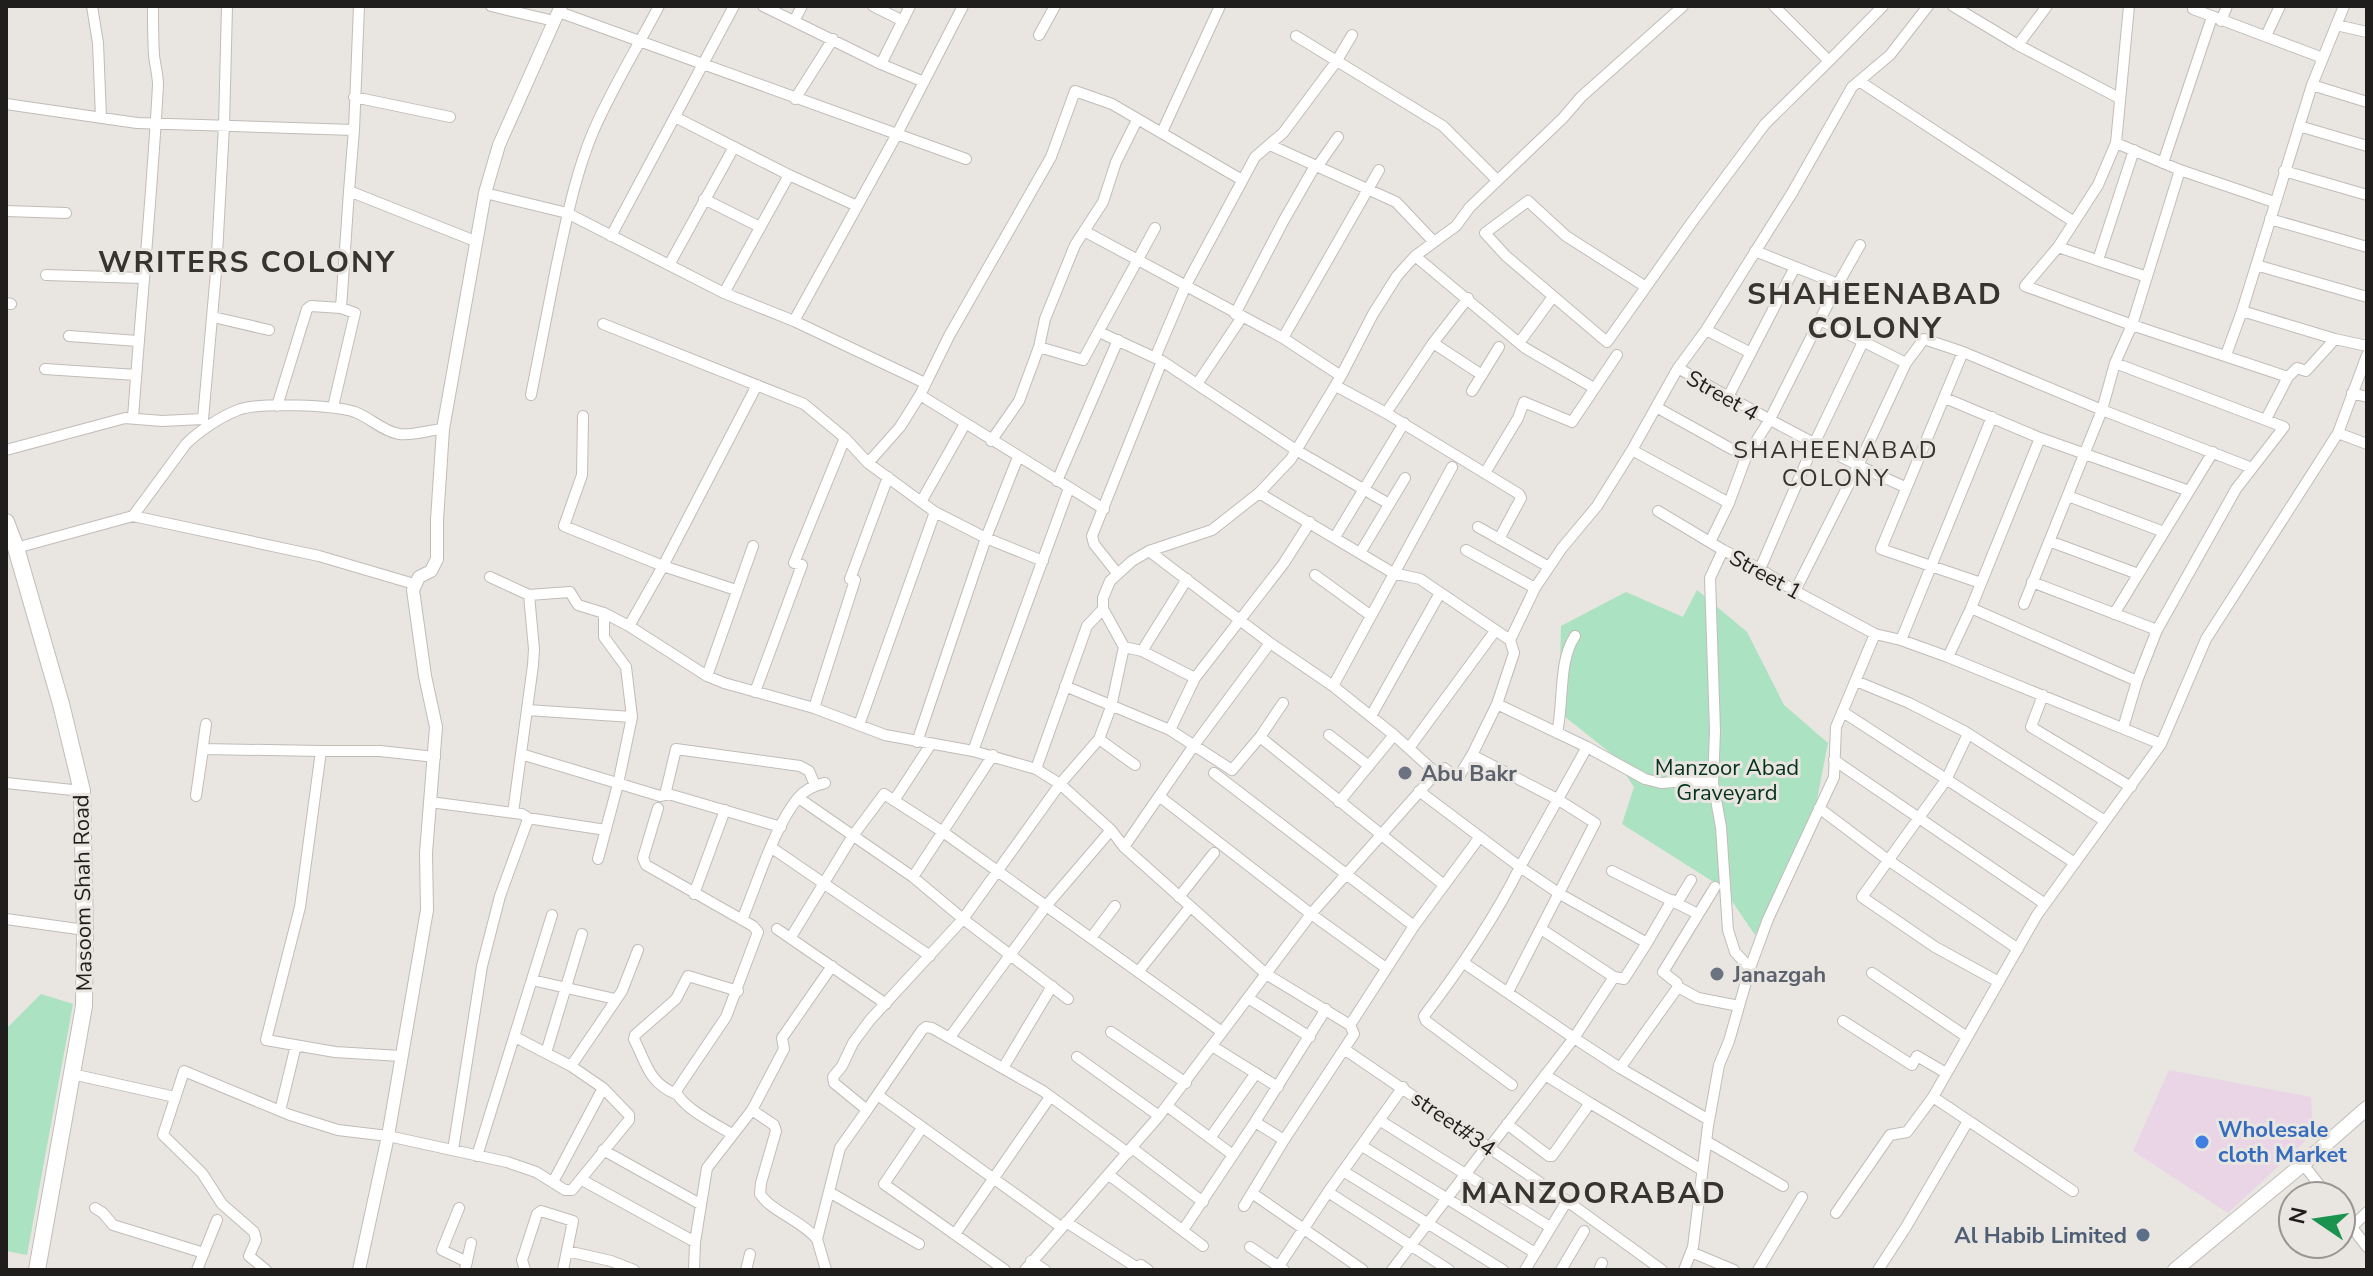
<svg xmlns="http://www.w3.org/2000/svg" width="2373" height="1276" viewBox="0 0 2373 1276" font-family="'Nunito Sans',sans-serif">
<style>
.commercial{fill:#e9d5e5}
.green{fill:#abe2c1}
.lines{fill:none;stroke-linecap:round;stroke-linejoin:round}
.minor-casing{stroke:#c1bcb8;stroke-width:12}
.tertiary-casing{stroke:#c1bcb8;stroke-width:14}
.secondary-casing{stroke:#c1bcb8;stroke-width:16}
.primary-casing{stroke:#c1bcb8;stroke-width:18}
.minor{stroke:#fff;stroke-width:10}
.tertiary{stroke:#fff;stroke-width:12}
.secondary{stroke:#fff;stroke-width:14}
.primary{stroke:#fff;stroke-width:16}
.worship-dot{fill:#6b7280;stroke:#e9e5e1;stroke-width:3}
.shop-dot{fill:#3f7fe0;stroke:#e9e5e1;stroke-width:3}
.service-dot{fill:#5c6f8a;stroke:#e9e5e1;stroke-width:3}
.labels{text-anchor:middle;stroke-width:6;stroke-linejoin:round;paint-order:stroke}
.street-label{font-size:22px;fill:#201e1d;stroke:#e9e5e1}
.park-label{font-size:22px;fill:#06331e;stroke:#e9e5e1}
.worship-label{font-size:22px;font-weight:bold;fill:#5b616d;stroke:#e9e5e1;text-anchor:start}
.shop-label{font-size:22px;font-weight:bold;fill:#366cbe;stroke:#e9e5e1;text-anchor:start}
.service-label{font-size:22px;font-weight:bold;fill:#4e5e75;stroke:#e9e5e1;text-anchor:end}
.neighbourhood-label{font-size:24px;letter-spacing:2px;fill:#373430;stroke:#e9e5e1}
.district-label{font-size:30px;font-weight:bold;letter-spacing:2px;fill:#373430;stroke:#e9e5e1}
</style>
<rect width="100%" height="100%" fill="#e9e5e1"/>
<!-- commercial -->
<path class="commercial" d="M2169,1070L2311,1097L2313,1134L2228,1213L2133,1151Z"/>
<!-- green -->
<path class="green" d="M1697,590L1747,632L1784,705L1828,743L1808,846L1755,935L1723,888L1622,824L1634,787L1613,755L1559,712L1561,626L1626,592L1683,617Z
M41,994L73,1004L27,1255L6,1251V1029Z"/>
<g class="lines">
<defs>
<path id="minor" d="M92,6L98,43L101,118
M359,6L354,130L349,191L475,241
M491,6L554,21
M763,6L881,64L924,82
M873,6L903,21
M1774,6L1829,61L1883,6
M1953,6L2018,45L2119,98
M2129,6L2116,143L2098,185L2058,247L2025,286L2132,325L2288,377
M2193,9L2323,58
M559,12L966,159
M794,21L802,6
M2221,21L2227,6
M2336,25L2367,32
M1039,35L1055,6
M1296,36L1443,126L1497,180
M2266,36L2280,6
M2018,45L2047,6
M881,64L910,6
M1859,81L2074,222
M2312,85L2367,102
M354,97L450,117
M795,99L833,39
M6,104L137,123L354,130
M675,117L789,175L857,206
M2299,126L2367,146
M1162,132L1220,6
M2116,143L2180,170
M1270,145L1396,202L1434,242
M2163,163L2212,17
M1317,167L1338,137
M2284,171L2367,195
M485,193L567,213L724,293L794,321L925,383
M704,199L760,227
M6,211L66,213
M2270,219L2367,247
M1084,231L1283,338L1341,376
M611,236L734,6
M2058,247L2147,277
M1755,251L1838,284
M1415,256L1525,348L1594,388
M2098,260L2134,150
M669,265L734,147
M2256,265L2367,297
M46,275L143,278
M1646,287L1566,236L1528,201L1485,233L1506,256L1607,342L1692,222L1765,124L1829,61
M724,293L789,175
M6,303L11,304
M341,308L349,191
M2242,311L2335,339
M1235,314L1284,220L1315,166
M213,317L269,330
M1820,320L1906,363
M794,321L897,134L963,6
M603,324L804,404L845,438L868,463L935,512L986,538L1043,561
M1706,330L1751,353
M1099,332L1162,361L1296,450L1389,504
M69,336L138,341
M1283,338L1379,170
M1433,343L1482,375
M1519,343L1552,298
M1039,347L1083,360L1155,228
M1963,352L1881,549L1981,583
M2226,355L2242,311L2312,85L2344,6
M1155,358L1186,285L1255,157L1283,133L1336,62L1352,35
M2115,363L2284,427L2236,489L2157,630L2137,681L2123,728
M1678,368C1752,411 1826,452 1905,487
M45,369L136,375
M1197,384L1242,317
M1336,386L1386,413L1519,494L1521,498L1499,539
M1472,391L1499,347
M2352,393L2367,397
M531,395C539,353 548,310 556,268C566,222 575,175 593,132C612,88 637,48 659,6
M920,395L1104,509
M1728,397L1795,267
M1945,398L2040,438L2189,491
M277,406L307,309L311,306L341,308L355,313L333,407
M1656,407L1746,457
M1386,413L1433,343L1468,298
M583,416L582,475L564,526L663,566L736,590
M133,418C141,307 152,196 158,85C158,75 155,65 154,55C153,39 153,22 153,6
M2266,419L2288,377L2297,368L2306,371L2335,339L2367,346
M2338,433L2367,444
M991,441L1019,401L1039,347L1045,319L1075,245L1103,202L1116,162L1137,120
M6,450L125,418L162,421L203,419L216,272L224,126L227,6
M1632,450L1729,503
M868,463L900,427L920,395L949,336L1051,157L1075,91L1112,104L1242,180
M1485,473L1518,418L1524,402L1572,422L1617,355
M1057,481L1118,340
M1259,493L1393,573L1420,579L1510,640L1514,653L1497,704L1472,755L1459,776H1455L1444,768L1436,773
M2068,496L2164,532
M921,502L965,424
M1658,511L1723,550L1760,569L1795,591L1875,634L1901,640L1948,657L2161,744
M133,516L186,444C199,431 220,417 238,410C258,402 334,405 355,412C371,418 382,431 399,434C414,436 428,430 443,429
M1478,527L1549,567
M1335,537L1404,423
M2049,541L2138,574
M1710,542L1729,503L1746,457L1769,421L1838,284L1860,245
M16,548L133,516L319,556L414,584
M1466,550L1535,588
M1723,550L1710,578L1715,731L1713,783L1721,827L1728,930L1735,952L1750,968
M1360,553L1405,478
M1760,569L1814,444L1863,342
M1117,573L1094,544L1092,536L1162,361
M1315,575L1370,615
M490,577L529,595L570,592L578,605L604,613L629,626L707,676L724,683L814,708L885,735L973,751L1036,769L1060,784L1111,830L1124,847L1266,974L1350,1025L1354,1034L1284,1140L1244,1206
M2032,582L2157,630
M1795,591L1858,466L1906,363L1924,339L1963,352L2102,410L2252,468
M2024,604L2102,410L2115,363L2132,325L2180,170L2274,202
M1971,608L2137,681
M2114,614L2213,452
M629,626L663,566L757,385
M1510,640L1535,588L1562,548L1597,506L1632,450L1678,368L1706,330L1792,193L1852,87L1890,55L1928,6
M1901,640L1992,417
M1124,647L1142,651L1195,678
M1142,651L1187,579
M1948,657L1971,608L2040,438
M707,676L753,546
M1856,681L1909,703L1964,731L2105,821
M1065,686L1170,730L1232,770L1260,737L1283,703
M1333,686L1452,467
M755,692L802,565L794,563L845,438
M2043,695L2031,727L2131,787
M1497,704L1587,747L1645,779L1661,783L1686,781L1713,783
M814,708L855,580L850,579L888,477
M527,710L632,717
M1843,712L2075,863
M1371,716L1440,593
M206,724L196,796L203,749L321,751
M859,725L935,512
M1170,730L1195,678L1284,563L1310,522
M1557,733C1564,703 1558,661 1575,636
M1968,734L1946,780L1862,897L1935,947L1999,982
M1329,735L1369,766
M1260,737L1444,885
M1099,739L1135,765
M917,742L986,538L1018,457
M1409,748L1495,631
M973,751L1069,488
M521,754L660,796L665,795L676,749L800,766L809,771L815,785
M1472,755L1557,799L1595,823L1508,992
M1834,760L2045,904
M1036,769L1087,626L1103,609
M1214,773L1414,926
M6,783L82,791
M1419,791L1520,867L1587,747
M665,793L781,827
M1159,796L1311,914L1386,968
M800,799L913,877L963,919L1068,999
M895,799L931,744
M430,802L522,814L530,819
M1339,802L1394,735
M658,808L643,858L646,865L753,926L758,932L726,1017L676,1091C681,1107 717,1125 732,1134
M1819,808L1888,860L2018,949
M513,813L533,665L534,649L529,595
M1124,847L1195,744L1270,643
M772,848L930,956
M598,859L618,784L632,717L626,667L604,637V613
M1612,871L1698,914
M913,877L993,755
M694,894L725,810
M1179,897L1214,853
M1677,903L1691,880
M6,919L85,930
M742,920C757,884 774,827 798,798C805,790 815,785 825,783
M777,929L886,1004
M1541,929L1614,977L1574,1038L1620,1068L1678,987L1698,998L1739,1006
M791,937L852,837L884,794L943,832L1222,1032
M1091,938L1115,906
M1464,963L1574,1038L1489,1148
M1138,972L1190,907
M1872,973L1967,1037
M1614,977L1624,979L1647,943
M532,980L615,999
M1678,987L1677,983L1663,972L1715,887
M1248,998L1310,1037
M1843,1021L1912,1065L1917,1056L1946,1073
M1350,1025L1414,926L1479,838
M1111,1032L1186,1083
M950,1037L1046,906L1111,830
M1212,1046L1278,1087
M1344,1049L1567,1201L1662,1270
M546,1053L582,934
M401,1056L335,1052L266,1040L300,907L321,751H380L435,757
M1077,1057L1159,1116
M571,1066L622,991L638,950
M1003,1068L1052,986
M1620,1068L1709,1120
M72,1074L175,1097
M1512,1085L1426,1021L1424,1016C1460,969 1493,921 1520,867L1560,894L1647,943L1672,900
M676,1094C649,1083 646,1063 634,1039L635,1035L676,999L688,976L738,991
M879,1096L1061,1227
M1933,1097L2073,1191
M1590,1103L1702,1170
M1167,1106L1233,1155
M752,1110L774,1125L776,1131L761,1183L760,1194C772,1212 801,1220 817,1239
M867,1110L922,1030L926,1027L932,1028L1043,1091L1128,1153
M280,1111L296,1045
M1379,1120L1550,1227
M1255,1122L1284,1140
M1507,1124L1549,1156H1552L1590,1103L1545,1075
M922,1128L884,1184L1005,1270
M1210,1138L1256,1073
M1706,1141L1783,1186
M1362,1146L1535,1253
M1132,1148L1203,1202
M453,1150L482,966L500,896L527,822L530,819H534L606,830
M603,1150L700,1204
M477,1156L552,915
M2303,1164L2328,1196
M1343,1171L1503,1270
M1109,1175L1203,1246
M582,1180L695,1242
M553,1182L603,1088
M1328,1192L1449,1270
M831,1193L919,1244
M1252,1193L1363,1270
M95,1208L103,1213L113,1225L204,1253
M459,1208L442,1250L467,1262
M1836,1213L1890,1135L1907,1132L1933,1097L2037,915L2161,744L2206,639L2338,433L2367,355
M2341,1213L2367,1247
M1066,1222L1136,1267L1141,1265L1148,1270
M2352,1227L2367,1212
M1183,1230L1255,1122L1326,1009
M955,1234L1050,1097
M1250,1247L1284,1270
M567,1251L611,1261L634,1270
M1691,1252L1734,1270
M1031,1261L1045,1270
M1279,1266L1328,1192L1403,1087
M197,1270L217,1220
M266,1270L249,1256L256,1240L254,1232L222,1204L202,1173L163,1135L184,1071L290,1115L338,1130L388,1136L507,1162L536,1172L565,1190H572L629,1120V1115L603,1088L571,1066L515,1037
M465,1270L471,1243
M525,1270L522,1260L537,1214L541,1211L573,1221L563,1270
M694,1270L695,1242L707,1168L752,1110L784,1049L782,1038L832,966
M746,1270L750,1254
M826,1270L817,1239L840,1148L867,1110L834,1083L833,1077L842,1066L853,1043L870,1020L963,919L1060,784L1099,739L1111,707L1124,647L1103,609V598L1110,581L1132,561L1149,551L1212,530L1259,493L1291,459L1341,376L1373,314L1397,276L1415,256L1456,226L1470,207L1563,118L1581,97L1683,6
M1025,1270L1159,1116L1311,914L1436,773L1394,735L1333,686L1270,643L1149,551
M1392,1270L1487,1146
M1525,1270L1567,1201
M1561,1270L1584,1231
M1599,1270L1602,1263
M1684,1270L1693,1247L1708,1126L1719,1065L1729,1041L1750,968L1768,919L1834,777L1836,727L1875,634
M1758,1270L1802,1197
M1878,1270L1906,1227L1968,1121"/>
<path id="tertiary" d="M359,1270L388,1136L427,910L426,853L436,727L425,676L413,590L419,577L431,571L437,559V520L443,429L485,193L499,145L561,6"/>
<path id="secondary" d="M2175,1270L2303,1164L2367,1108"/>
<path id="primary" d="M6,522L16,548L61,704L82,791L85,930L84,1006L37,1270"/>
</defs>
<!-- minor casing -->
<use href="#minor" class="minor-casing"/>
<!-- tertiary casing -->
<use href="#tertiary" class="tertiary-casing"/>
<!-- secondary casing -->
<use href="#secondary" class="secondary-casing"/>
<!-- primary casing -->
<use href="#primary" class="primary-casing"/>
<!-- minor -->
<use href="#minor" class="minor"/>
<!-- tertiary -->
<use href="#tertiary" class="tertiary"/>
<!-- secondary -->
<use href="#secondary" class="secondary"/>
<!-- primary -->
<use href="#primary" class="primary"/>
</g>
<!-- markers -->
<g class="worship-dot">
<circle cx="1405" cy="773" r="8"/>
<circle cx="1717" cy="974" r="8"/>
</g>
<circle class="shop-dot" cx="2202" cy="1142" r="8"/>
<circle class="service-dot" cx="2143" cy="1235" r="8"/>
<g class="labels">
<!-- street labels -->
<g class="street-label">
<text transform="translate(1723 395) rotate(30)" y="8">Street 4</text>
<text transform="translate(1766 574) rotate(29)" y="8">Street 1</text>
<text transform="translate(82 893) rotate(-91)" y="8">Masoom Shah Road</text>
<text transform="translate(1454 1123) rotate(35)" y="8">street#34</text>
</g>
<!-- park labels -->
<g class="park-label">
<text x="1727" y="775">Manzoor Abad<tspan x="1727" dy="25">Graveyard</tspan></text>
</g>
<!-- worship labels -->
<g class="worship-label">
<text x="1421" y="781">Abu Bakr</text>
<text x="1733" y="982">Janazgah</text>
</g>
<!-- shop labels -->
<g class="shop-label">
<text x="2218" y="1137">Wholesale<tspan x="2218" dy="25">cloth Market</tspan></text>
</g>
<!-- service labels -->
<g class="service-label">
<text x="2127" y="1243">Al Habib Limited</text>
</g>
<!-- neighbourhood labels -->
<g class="neighbourhood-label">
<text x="1836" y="458">SHAHEENABAD<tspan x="1836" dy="28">COLONY</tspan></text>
</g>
<!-- district labels -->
<g class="district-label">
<text x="247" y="272">WRITERS COLONY</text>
<text x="1875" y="304">SHAHEENABAD<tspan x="1875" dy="34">COLONY</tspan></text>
<text x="1594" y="1203">MANZOORABAD</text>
</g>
</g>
<!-- border -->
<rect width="2373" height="1276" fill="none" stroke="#201e1d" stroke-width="16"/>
<!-- north arrow -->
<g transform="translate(2317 1220) rotate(283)"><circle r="38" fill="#e9e5e1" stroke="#999593" stroke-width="2"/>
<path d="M0-6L14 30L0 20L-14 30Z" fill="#1a934f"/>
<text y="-12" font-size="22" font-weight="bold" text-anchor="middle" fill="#201e1d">N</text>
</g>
</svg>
